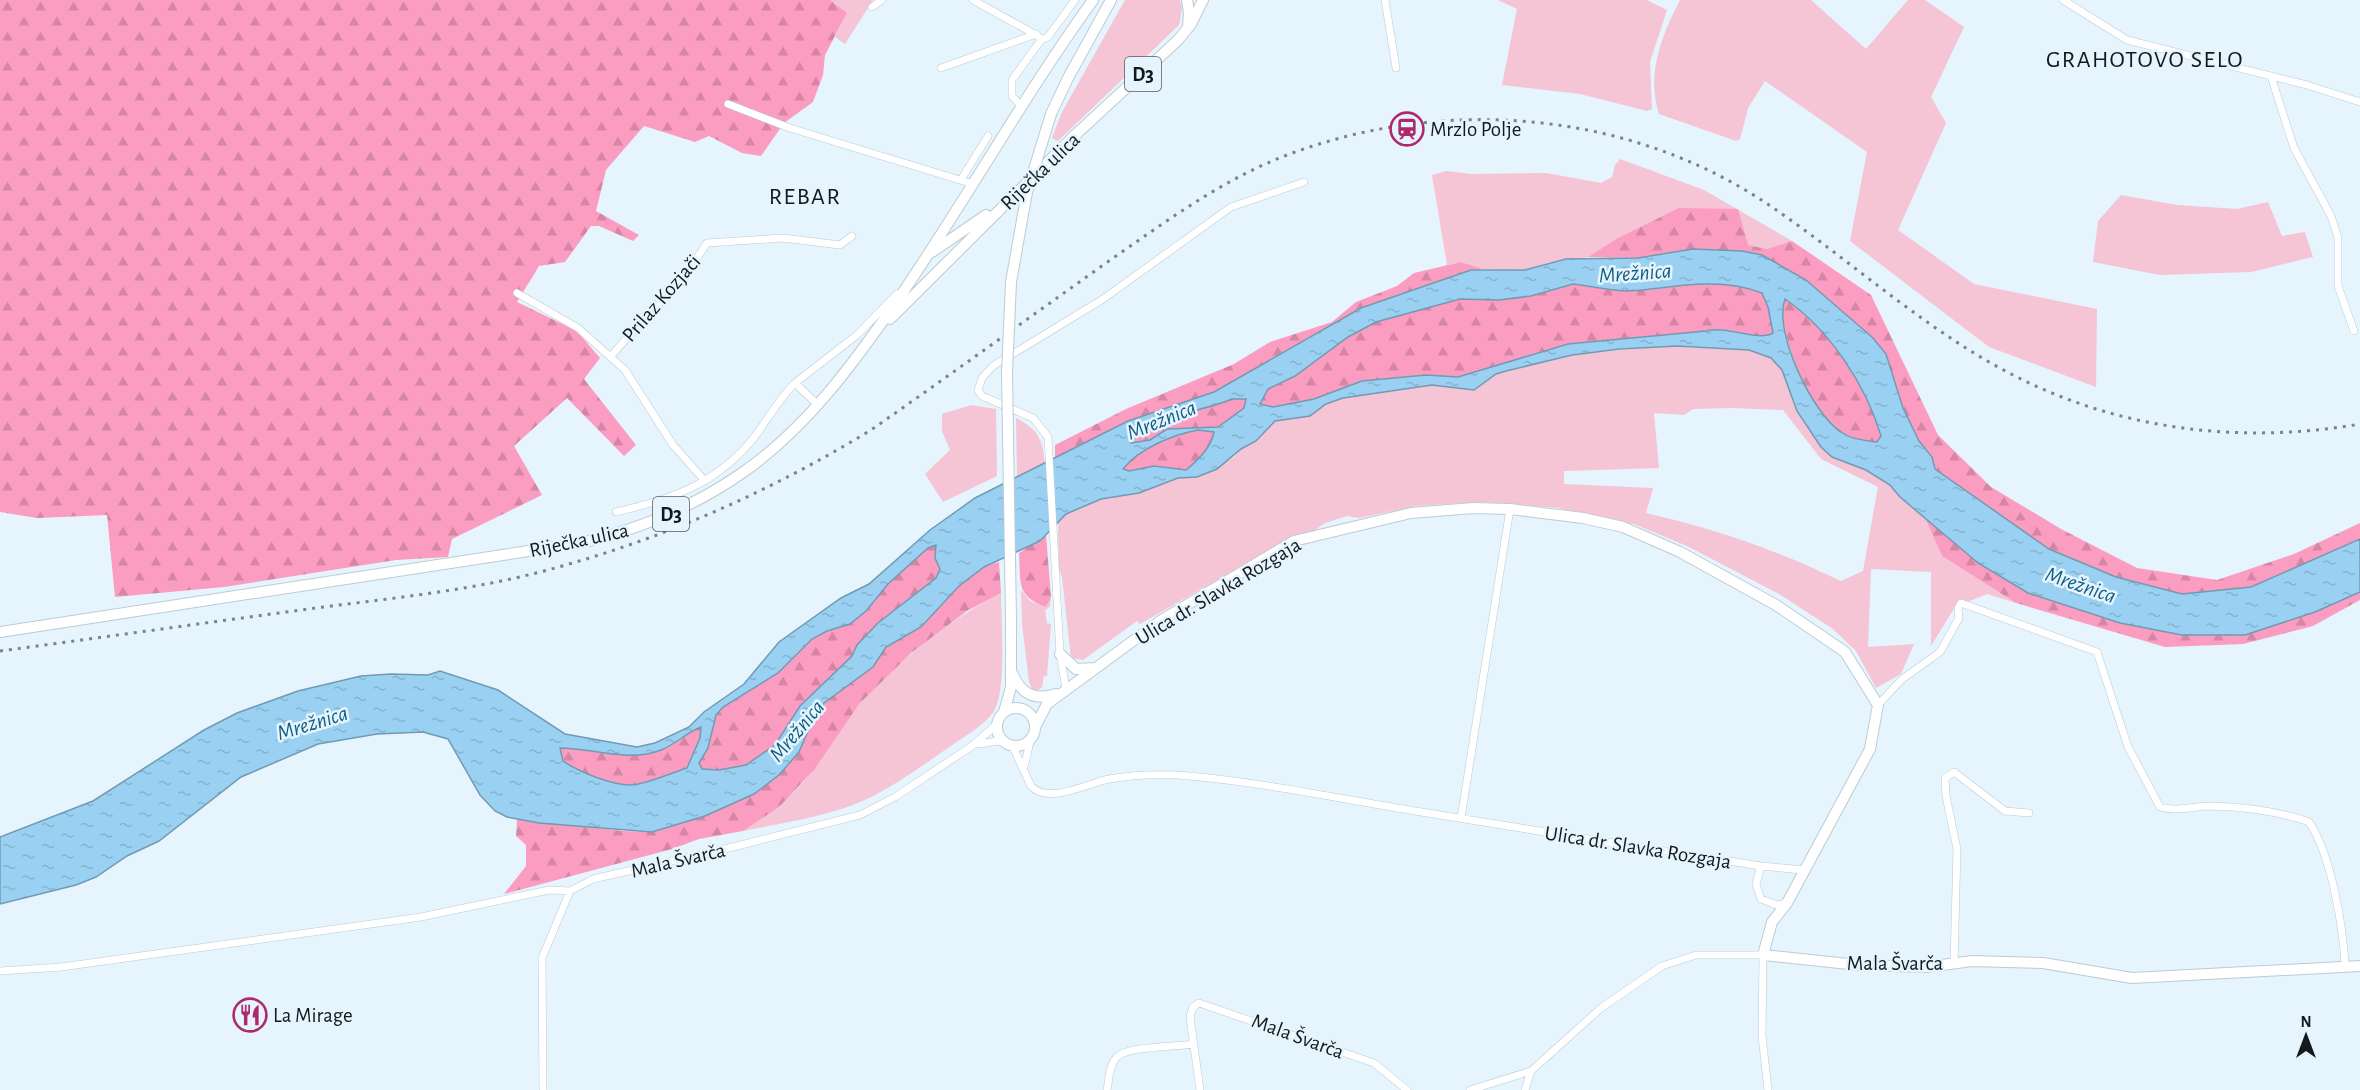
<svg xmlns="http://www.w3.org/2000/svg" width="2360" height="1090" viewBox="0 0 2360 1090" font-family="'Alegreya Sans',sans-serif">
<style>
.grass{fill:#f5c4d5;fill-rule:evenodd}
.forest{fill:url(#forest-firs)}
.water{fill:url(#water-ripples);stroke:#729ab2;stroke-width:1.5;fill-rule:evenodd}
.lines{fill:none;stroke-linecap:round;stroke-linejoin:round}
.street-casing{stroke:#bccbd4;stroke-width:8}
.secondary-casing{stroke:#bccbd4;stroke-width:12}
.primary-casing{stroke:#bccbd4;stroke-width:12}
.street{stroke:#fff;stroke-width:7}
.secondary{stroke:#fff;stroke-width:10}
.primary{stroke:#fff;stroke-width:10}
.rail{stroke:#798389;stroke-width:3;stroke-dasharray:3 6;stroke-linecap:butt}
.secondary-bridge-casing{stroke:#bccbd4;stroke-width:12;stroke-linecap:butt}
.secondary-bridge{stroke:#fff;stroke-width:10}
.labels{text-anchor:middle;stroke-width:5;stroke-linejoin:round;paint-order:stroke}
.shield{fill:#e5f4fd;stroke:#535b60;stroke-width:1.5}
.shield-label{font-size:20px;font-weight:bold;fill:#14191d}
.poi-label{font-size:21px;fill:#14191d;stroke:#e5f4fd;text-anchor:start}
.street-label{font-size:21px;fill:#14191d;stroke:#e5f4fd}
.water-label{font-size:22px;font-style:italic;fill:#0f5d81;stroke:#e5f4fd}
.quarter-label{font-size:24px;letter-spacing:1.5px;fill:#14191d;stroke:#e5f4fd}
</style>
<defs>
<pattern id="forest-firs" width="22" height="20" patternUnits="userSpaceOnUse" patternTransform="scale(1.5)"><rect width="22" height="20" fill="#fb9cc1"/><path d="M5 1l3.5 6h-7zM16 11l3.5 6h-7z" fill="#d686a5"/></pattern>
<pattern id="water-ripples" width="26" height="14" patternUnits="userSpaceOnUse" patternTransform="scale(1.5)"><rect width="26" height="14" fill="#9ad1f2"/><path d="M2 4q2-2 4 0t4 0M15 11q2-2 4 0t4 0" fill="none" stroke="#84b3cf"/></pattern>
</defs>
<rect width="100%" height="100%" fill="#e5f4fd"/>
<!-- grass -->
<path class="grass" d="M830,0H873L845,44L835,37L847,13Z
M1125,0H1180L1182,9L1179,25L1058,141L1052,138L1062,112Z
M1498,0H1647L1667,10L1650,62L1652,109L1647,111L1580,94L1502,85L1517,9Z
M1680,0H1811L1866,49L1908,0H1925L1964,27L1931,97L1946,123L1898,230L1974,284L2097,309L2096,387L1989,347L1850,241L1867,152L1765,81L1748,108L1740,139L1736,141L1659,114C1646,74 1662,35 1680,0Z
M1620,159L1704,190L1792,241L1767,249L1748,245L1616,239L1588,257L1547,263L1525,270L1483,269L1461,262L1447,265L1432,175L1446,171L1471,174L1546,173L1601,183L1612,177L1615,165Z
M2121,195L2177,205L2237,209L2268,202L2282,236L2305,232L2313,257L2251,272L2160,275L2093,262L2098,221Z
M1661,346L1749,350L1771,358L1782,370L1806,423L1821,447L1832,457L1866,470L1890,485L1925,518L1942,556L2016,603L1987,594L1955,607L1931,646V572L1871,569L1868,647L1914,644L1901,674L1876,688L1856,651L1833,629L1779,594L1687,546L1634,524L1558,508L1514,504L1483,502L1416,506L1359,518L1347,516L1325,523L1308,535L1271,549L1140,624L1137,621L1083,660L1071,658L1062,577L1059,570L1058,523L1066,514L1101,499L1139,493L1178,478L1197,477L1234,457L1241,449L1256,441L1275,421L1310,416L1326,404L1343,398L1432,385L1474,390L1496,374L1572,355ZM1732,408L1783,410L1821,459L1878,487L1863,571L1841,581C1777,550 1715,529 1646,513L1653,488L1564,484V471L1659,468L1654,413L1684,415L1693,409Z
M971,405L996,409L997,476L943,502L925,474L950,450L942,431V414Z
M1016,418C1038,429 1043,440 1045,464L1017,478Z
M1021,590L1030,601L1046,607L1051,597L1050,606L1045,611L1047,623L1051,624L1047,676H1044L1042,687L1037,691L1032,689L1029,682L1022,624Z
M1001,593C1001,620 1007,689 994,711C985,725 965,736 952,745C925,764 896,785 867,799C831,816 782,823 743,831C770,813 796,794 815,768C831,747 843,722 860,703C900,659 948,621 1001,593Z"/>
<!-- forest -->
<path class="forest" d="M0,0H830L847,13L825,55L823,75L813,102L784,123L761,156L742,153L709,136L695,142L644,126L606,170L596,211L639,235L633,241L599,226H591L565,262L539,266L517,302L577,331L600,358L584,379L636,445L624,456L567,398L514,446L542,495L452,539L448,557L396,560L224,587L115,597L107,515L37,518L0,512Z
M1679,208L1738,209L1748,245L1767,249L1792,241L1871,295L1938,435L1991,487L2061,529L2137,568L2217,580L2294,554L2360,523V539L2251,587L2182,594L2116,577L2049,549L1935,469L1932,457L1919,441L1903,408L1886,354L1873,338L1806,280L1762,255L1693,249L1638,258L1588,257L1616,239Z
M1461,262L1483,269L1471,270L1361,308L1214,392L1128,421L1055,459V445L1126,409L1234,364L1270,342L1332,322L1356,302L1397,286L1414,273Z
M1573,284C1597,287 1619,293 1643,290C1682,285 1725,278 1762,293L1768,307L1773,333C1758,342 1726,324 1706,331L1568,344L1458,377L1426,375L1362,381L1314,399L1273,407L1260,405L1268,389L1295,376L1348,337L1375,322L1460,299L1499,300L1531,296Z
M1785,298C1829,329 1866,385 1881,436L1877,442C1866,441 1851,439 1841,433C1813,416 1774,329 1785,298Z
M1232,399H1246L1244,408L1218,427L1167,429L1150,440L1130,443C1153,413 1200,413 1232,399Z
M1198,430L1214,431C1211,448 1198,460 1186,470L1154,466L1129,471L1123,469C1140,448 1172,435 1198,430Z
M1925,518L1978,563L2028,593L2120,623L2182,635H2245L2315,612L2360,592V600L2313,626L2243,644L2165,647L2016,603L1942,556Z
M1046,535L1051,597L1046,607C1015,596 1021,581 1019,553Z
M936,545L935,558L940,569L936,578L878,623L857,645L852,656L800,706L775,745L746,765L719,770L702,769L699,763L708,748L716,715L723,707L778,673L812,639L827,631L851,624L888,584L928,548Z
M999,562L1001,593L967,611L911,653L859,704L814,770L779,807L743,831L699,839L672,849L504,894L526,866V845L516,836L517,819L623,831L652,832L705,816L799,752L811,724L824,703L873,667L886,647L921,627L959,586L984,567Z
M701,727L700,738L687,768C671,773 654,781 638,784C619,789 578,772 563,761L559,748C592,748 629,763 661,750C676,745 687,733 701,727Z"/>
<!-- water -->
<path class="water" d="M1693,249L1742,251L1762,255L1806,280L1873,338L1886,354L1903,408L1919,441L1932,457L1935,469L2049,549L2116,577L2182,594L2251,587L2360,539V592L2315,612L2245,635H2182L2120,623L2028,593L1978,563L1900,497L1890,485L1866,470L1832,457L1821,447L1797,411L1782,370L1771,358L1749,350L1677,346L1620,349L1572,355L1506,371L1496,374L1474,390L1432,385L1343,398L1326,404L1310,416L1275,421L1256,441L1241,449L1217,469L1197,477L1178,478L1139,493L1101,499L1066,514L1040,541L984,567L959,586L921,627L886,647L873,667L824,703L811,724L799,752L779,775L754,794L705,816L652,832L539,823L507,817L495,811L480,795L448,739L423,732L377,734L318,744L241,777L159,841L127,856L96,877L76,885L0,904V837L93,801L204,730L237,713L298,691L361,676L391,674L428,675L440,671L498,690L565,734L637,747L655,743L689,727L704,712L744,684L779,642L841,598L869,584L930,530L975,498L1128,421L1214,392L1361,308L1471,270H1525L1566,259L1638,258ZM1573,284C1597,287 1619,293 1643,290C1682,285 1725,278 1762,293L1768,307L1773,333C1758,342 1726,325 1706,331L1568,344L1458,377L1426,375L1362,381L1314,399L1273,407L1260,404L1268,389L1295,376L1348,337L1376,322L1460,299L1499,300L1531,296ZM1785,299C1829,329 1866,385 1881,436L1877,442C1866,441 1850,439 1841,432C1812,413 1773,331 1785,299ZM1232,399H1246L1244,408L1218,427L1167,429L1150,440L1131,443C1149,415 1203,412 1232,399ZM1198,430L1214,432C1211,448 1198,460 1186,470L1154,466L1129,471L1123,469C1140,448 1172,435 1198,430ZM936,545L935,558L940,569L936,578L878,623L857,645L852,656L800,706L775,745L746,765L719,770L702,769L699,763L708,748L716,715L723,707L778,673L812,639L827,631L850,624L866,611L888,584L928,548ZM701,727L700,738L687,768C671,773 654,781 638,784C619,789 579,772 563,761L560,748C593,748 628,763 661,750C675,745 687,732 701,727Z"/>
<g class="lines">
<defs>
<path id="street" d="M973,0L1038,36L1041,40L1012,80V96L1021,106
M1385,0L1396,68
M2063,0L2127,40L2307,85L2360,102
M872,7L882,0
M1041,40L1048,37L1075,0
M941,68L1036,34
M2271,76L2294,148L2331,216L2338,238V286L2354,331
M728,104L790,128L973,184
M962,178L988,136
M517,293L578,328L625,370L673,445L705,481
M611,356L693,264L707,243L783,238L840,245L852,236
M795,383L857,335L897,294
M616,512C673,499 719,483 756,435C769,417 779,399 795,383L818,405
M1066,689L1060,654L1048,437L1033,418L982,396L978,390L982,378L993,366L1103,299L1231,207L1304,182
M1878,705L1901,680L1940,652L1959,618L1958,608L1961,603L2097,652L2128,747L2160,807C2176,812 2195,806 2211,806C2244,807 2278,811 2309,822C2331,854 2343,926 2345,965
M980,744L997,741L1008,743
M1012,745L1031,786C1048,805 1088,783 1109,779C1131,775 1154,774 1177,775C1256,781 1336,798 1415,811C1530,830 1646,848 1761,866L1803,870
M1024,767L1031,738
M1461,818L1510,509
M1761,866L1756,884L1761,899L1777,905L1787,903
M1954,964L1957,849L1946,796L1945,778L1954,772L2005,811L2029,813
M0,971L61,967L421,917L549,890L570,891
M543,1090L542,958L570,891L593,879L737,846L860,815L895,797L972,746L997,724
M1107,1090C1109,1080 1109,1066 1116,1058C1125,1046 1175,1047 1193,1044
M1200,1090L1190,1017L1193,1007L1199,1003L1374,1063L1407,1090
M1470,1090L1531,1071L1601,1008L1662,966L1696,955H1763L1762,1036L1768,1090
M1525,1090L1531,1071"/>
<path id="secondary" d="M1051,114L1068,78L1111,0
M1060,654L1076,669L1095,668
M1012,673C1021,694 1034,701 1056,694
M997 727a19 19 0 1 1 38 0a19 19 0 1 1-38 0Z
M1004,712L1011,687V620
M1035,727L1047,704L1160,621L1294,541L1411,513L1473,508L1510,509L1583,518L1623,527L1680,552L1776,605L1845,652L1878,705L1870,749L1787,903L1772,922L1763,955L1858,965L1927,967L1972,961L2043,963L2132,978L2360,966"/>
<path id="primary" d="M1187,0L1189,13L1188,26
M932,252L986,215
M890,319L1073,137L1178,40L1191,24L1203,0
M0,632L581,543C640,529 692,508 742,473C806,429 853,364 897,301C965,202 1023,97 1093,0"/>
</defs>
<!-- street casing -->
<use href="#street" class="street-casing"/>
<!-- secondary casing -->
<use href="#secondary" class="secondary-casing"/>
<!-- primary casing -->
<use href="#primary" class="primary-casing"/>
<!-- street -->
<use href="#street" class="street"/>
<!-- secondary -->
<use href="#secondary" class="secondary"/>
<!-- primary -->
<use href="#primary" class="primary"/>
<!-- rail -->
<path class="rail" d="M0,651C105,637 211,622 316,608C385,599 456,592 524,576C647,546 763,496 871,430C953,373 1034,314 1116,256C1171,218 1224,179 1287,155C1443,96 1626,110 1766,203C1851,260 1928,333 2019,378C2125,431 2244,444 2360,424"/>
<defs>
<path id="secondary-bridge" d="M1011,620L1007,372L1011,282L1027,192L1051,114"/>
</defs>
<!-- secondary-bridge casing -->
<use href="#secondary-bridge" class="secondary-bridge-casing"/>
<!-- secondary-bridge -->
<use href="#secondary-bridge" class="secondary-bridge"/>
</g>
<!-- icons -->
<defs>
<symbol id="station-ring" viewBox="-11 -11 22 22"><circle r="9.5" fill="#e5f4fd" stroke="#af286c" stroke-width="1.5"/><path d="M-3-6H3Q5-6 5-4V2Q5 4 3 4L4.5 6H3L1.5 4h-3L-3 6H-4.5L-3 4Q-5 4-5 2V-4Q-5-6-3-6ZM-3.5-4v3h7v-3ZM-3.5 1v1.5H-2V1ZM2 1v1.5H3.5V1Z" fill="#af286c"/></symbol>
<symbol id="restaurant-ring" viewBox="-11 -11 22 22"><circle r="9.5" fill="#e5f4fd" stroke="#af286c" stroke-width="1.5"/><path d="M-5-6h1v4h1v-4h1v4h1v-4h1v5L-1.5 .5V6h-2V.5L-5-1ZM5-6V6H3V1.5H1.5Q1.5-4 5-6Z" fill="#af286c"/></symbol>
</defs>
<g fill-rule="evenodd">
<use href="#station-ring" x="1388" y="110" width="38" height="38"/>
<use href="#restaurant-ring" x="231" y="996" width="38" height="38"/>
</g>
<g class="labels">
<!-- shield labels -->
<g class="shield">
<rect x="1125" y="57" width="36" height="34" rx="4.5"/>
<rect x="653" y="497" width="36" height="34" rx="4.5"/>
</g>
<g class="shield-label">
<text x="1143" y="81">D3</text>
<text x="671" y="521">D3</text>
</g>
<!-- poi labels -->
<g class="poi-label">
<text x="1430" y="136">Mrzlo Polje</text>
<text x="273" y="1022">La Mirage</text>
</g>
<!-- street labels -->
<g class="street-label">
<text transform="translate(1040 171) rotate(-44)" y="7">Riječka ulica</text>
<text transform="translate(661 298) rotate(-49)" y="7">Prilaz Kozjači</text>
<text transform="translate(579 540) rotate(-12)" y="7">Riječka ulica</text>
<text transform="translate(1218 591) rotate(-31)" y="7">Ulica dr. Slavka Rozgaja</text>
<text transform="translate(1638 847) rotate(9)" y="7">Ulica dr. Slavka Rozgaja</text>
<text transform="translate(678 860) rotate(-13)" y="7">Mala Švarča</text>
<text x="1895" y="970">Mala Švarča</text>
<text transform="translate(1298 1036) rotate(20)" y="7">Mala Švarča</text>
</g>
<!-- water labels -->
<g class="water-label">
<text transform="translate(1635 272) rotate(-4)" y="8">Mrežnica</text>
<text transform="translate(1161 419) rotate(-22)" y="8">Mrežnica</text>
<text transform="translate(2081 584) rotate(19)" y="8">Mrežnica</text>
<text transform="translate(312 722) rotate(-17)" y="8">Mrežnica</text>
<text transform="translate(796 730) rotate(-50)" y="8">Mrežnica</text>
</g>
<!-- quarter labels -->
<g class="quarter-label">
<text x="2145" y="67">GRAHOTOVO SELO</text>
<text x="805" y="204">REBAR</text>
</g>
</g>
<!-- north arrow -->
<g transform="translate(2306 1036)" stroke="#e5f4fd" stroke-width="4.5" paint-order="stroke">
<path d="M0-4.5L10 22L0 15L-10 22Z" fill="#14191d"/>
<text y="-9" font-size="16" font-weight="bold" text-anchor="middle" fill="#14191d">N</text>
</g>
</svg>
